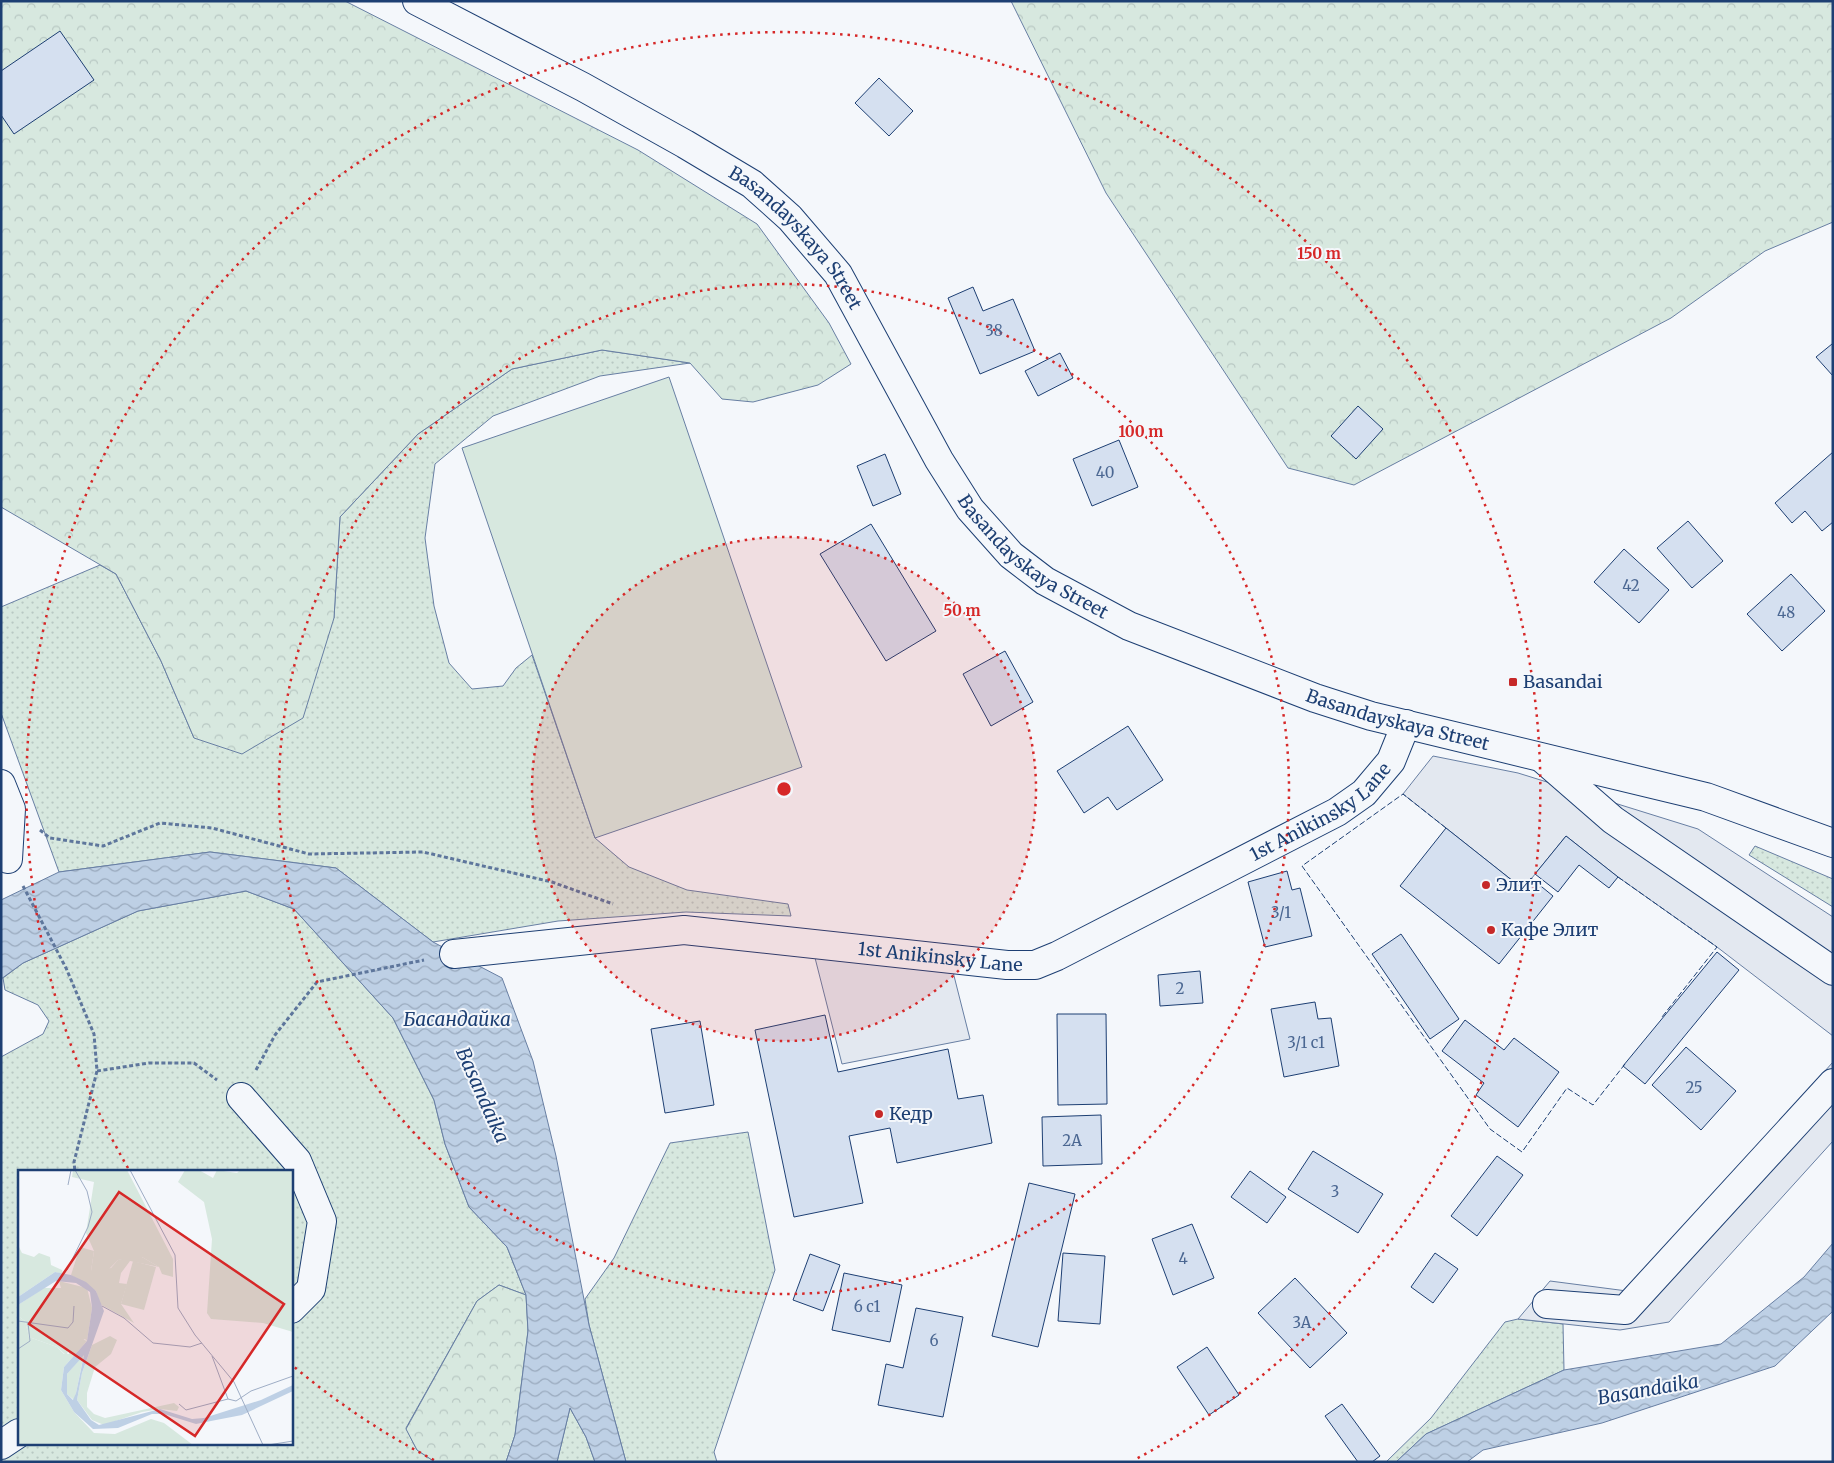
<svg xmlns="http://www.w3.org/2000/svg" width="1834" height="1463" viewBox="0 0 1834 1463" font-family="Merriweather,serif">
<style>
.grass{fill:url(#grass-dots);stroke:#687fa3;fill-rule:evenodd}
.forest{fill:url(#forest-crowns);stroke:#687fa3}
.pitch{fill:#d7e8df;stroke:#687fa3}
.parking{fill:#e3e8f0;stroke:#687fa3}
.water{fill:url(#water-waves);stroke:#687fa3}
.building{fill:#d5e0f0;stroke:#1d3f73}
.lines{fill:none;stroke-linecap:round;stroke-linejoin:round}
.minor-casing{stroke:#1d3f73;stroke-width:30}
.path{stroke:#5e769c;stroke-width:3;stroke-dasharray:4 2.5;stroke-linecap:butt}
.minor{stroke:#f4f7fb;stroke-width:28}
.fence{stroke:#1d3f73;stroke-width:1;stroke-dasharray:6 2.5;stroke-linecap:butt}
.ring{fill:none;stroke:#d62828;stroke-width:2.5;stroke-dasharray:2.5 5}
.poi-dot{fill:#c62828;stroke:#f4f7fb;stroke-width:2}
.labels{text-anchor:middle;stroke-width:4;stroke-linejoin:round;paint-order:stroke}
.number-label{font-size:15px;fill:#4b6792}
.street-label{font-size:18px;fill:#1d3f73;stroke:#f4f7fb}
.poi-label{font-size:18px;fill:#1d3f73;stroke:#f4f7fb;text-anchor:start}
.water-label{font-size:19px;font-style:italic;fill:#1d3f73;stroke:#f4f7fb}
.inset-road{fill:none;stroke:#9eadc5;stroke-width:1}
.view{fill:#d62828;fill-opacity:0.15;stroke:#d62828;stroke-width:2.5}
.inset-edge{fill:none;stroke:#1d3f73;stroke-width:2.5}
.centre{fill:#d62828;stroke:#f4f7fb;stroke-width:2.5}
.ring-label{font-size:15px;text-anchor:middle;font-weight:bold;fill:#d62828;stroke:#f4f7fb;stroke-width:4;stroke-linejoin:round;paint-order:stroke}
</style>
<defs>
<pattern id="grass-dots" width="8" height="8" patternUnits="userSpaceOnUse" patternTransform="scale(1.25)"><rect width="8" height="8" fill="#d7e8df"/><path d="M2 2h.1M6 6h.1" fill="none" stroke="#b8c8c3" stroke-width="1.8" stroke-linecap="round"/></pattern>
<pattern id="forest-crowns" width="20" height="18" patternUnits="userSpaceOnUse" patternTransform="scale(1.25)"><rect width="20" height="18" fill="#d7e8df"/><path d="M2 6a3 3 0 1 1 6 0M12 15a3 3 0 1 1 6 0" fill="none" stroke="#b8c8c3"/></pattern>
<pattern id="water-waves" width="16" height="10" patternUnits="userSpaceOnUse" patternTransform="scale(1.25)"><rect width="16" height="10" fill="#bed0e5"/><path d="M0 5q4-4 8 0t8 0" fill="none" stroke="#9aaabe"/></pattern>
</defs>
<rect width="100%" height="100%" fill="#f4f7fb"/>
<!-- grass -->
<path class="grass" d="M602,350L690,363L600,376L493,416L435,464L425,538L434,606L449,663L472,689L503,686L516,668L532,655L595,838L629,867L687,890L788,904L791,916L686,912L558,921L433,942L336,868L210,852L59,872L1,713V607L100,565L116,574L161,661L194,738L334,618L340,517L418,434L512,369Z
M1755,846L1833,879V907L1749,855Z
M246,891L294,909L393,1018L434,1100L445,1144L469,1207L507,1247L526,1295L499,1285L477,1301L406,1428L417,1450L435,1462H1V1057L43,1034L49,1021L38,1005L5,990L3,978L23,963L138,911ZM19,1172H291V1444H19Z
M748,1132L775,1270L714,1452L717,1462H626L589,1325L585,1299L614,1258L670,1143Z
M1518,1319L1563,1324L1564,1370L1426,1434L1396,1462H1386L1431,1418L1505,1322Z
M570,1408L586,1437L595,1462H557Z"/>
<!-- forest -->
<path class="forest" d="M1,1H345L638,150L757,224L829,323L851,364L818,385L753,402L722,399L690,363L602,350L512,369L418,434L340,517L334,618L303,718L242,754L194,738L161,661L116,574L1,507Z
M1011,1H1833V222L1765,251L1671,318L1354,485L1288,468L1106,193Z
M499,1285L526,1295L528,1331L515,1435L506,1462H435L417,1450L406,1429L477,1301Z"/>
<!-- pitch -->
<path class="pitch" d="M669,377L802,767L595,838L462,448Z"/>
<!-- parking -->
<path class="parking" d="M1433,756L1518,773L1698,829L1833,917V1036L1717,947L1618,877L1566,836L1523,889L1403,794Z
M813,950L951,964L970,1039L842,1064Z
M1833,1062V1141L1669,1322L1620,1330L1518,1319L1550,1281L1627,1291Z"/>
<!-- water -->
<path class="water" d="M210,852L336,868L433,942L502,978L533,1061L556,1156L589,1325L626,1462H595L586,1437L570,1408L557,1462H506L515,1435L528,1331L526,1295L507,1247L469,1207L445,1144L434,1100L393,1018L294,909L246,891L138,911L23,963L1,979V900L59,872Z
M1833,1243V1311L1775,1366L1602,1423L1483,1450L1467,1462H1396L1426,1434L1564,1370L1721,1344L1804,1277Z"/>
<!-- building -->
<path class="building" d="M60,31L94,80L14,134L1,115V71Z
M879,78L913,111L889,136L855,103Z
M973,287L983,311L1013,299L1035,351L980,374L948,298Z
M1832,344L1833,345V376L1816,357Z
M1060,353L1073,378L1038,396L1025,371Z
M1358,406L1383,429L1356,459L1331,436Z
M1119,440L1138,487L1092,506L1073,459Z
M1833,452V522L1822,531L1805,511L1792,523L1775,503Z
M885,454L901,494L873,506L857,466Z
M1688,521L1723,561L1692,588L1657,548Z
M871,524L936,631L886,661L820,554Z
M1624,549L1669,590L1639,623L1594,582Z
M1791,574L1825,611L1782,651L1747,614Z
M1005,651L1033,702L991,726L963,674Z
M1128,726L1163,780L1117,810L1108,797L1084,813L1057,771Z
M1446,828L1523,889L1531,878L1553,896L1499,964L1400,886Z
M1566,836L1618,877L1609,888L1579,865L1558,892L1535,874Z
M1287,871L1292,890L1300,888L1312,936L1265,947L1248,882Z
M1401,934L1459,1019L1430,1039L1372,954Z
M1717,952L1739,970L1645,1084L1623,1066Z
M1200,971L1203,1003L1160,1006L1158,975Z
M1315,1002L1318,1019L1331,1018L1339,1066L1284,1077L1271,1009Z
M1057,1014H1106L1107,1104L1058,1105Z
M825,1015L838,1072L948,1049L958,1099L983,1095L992,1143L897,1163L890,1128L849,1136L863,1203L794,1217L755,1030Z
M1465,1020L1504,1050L1514,1038L1559,1072L1518,1127L1476,1095L1484,1083L1442,1051Z
M700,1021L714,1105L665,1113L651,1029Z
M1686,1047L1736,1091L1701,1130L1652,1085Z
M1101,1115L1102,1164L1043,1166L1042,1117Z
M1313,1151L1383,1194L1358,1233L1288,1189Z
M1497,1156L1523,1175L1477,1236L1451,1216Z
M1250,1171L1286,1197L1267,1223L1231,1197Z
M1029,1183L1075,1194L1038,1347L992,1336Z
M1192,1224L1214,1278L1173,1295L1152,1239Z
M1063,1253L1105,1256L1100,1324L1058,1321Z
M1435,1253L1458,1269L1433,1303L1411,1287Z
M810,1254L840,1265L823,1311L793,1300Z
M844,1273L902,1285L890,1342L832,1330Z
M1295,1278L1347,1333L1310,1368L1258,1313Z
M916,1308L963,1317L943,1417L878,1405L886,1364L903,1368Z
M1207,1347L1239,1395L1209,1415L1177,1367Z
M1342,1404L1380,1456L1372,1462H1358L1325,1416Z"/>
<g class="lines">
<defs>
<g id="minor">
<path id="s1" d="M417,1L583,87L685,144L752,184L790,218L838,274L939,460L970,509L1011,555L1045,581L1129,626L1315,698L1371,716L1706,797L1833,843"/>
<path d="M1544,760L1613,820L1833,971"/>
<path d="M1,784L11,809L8,859"/>
<path id="s2" d="M454,954L684,930L1007,965H1035L1057,956L1337,812L1364,793L1391,761L1406,724"/>
<path d="M241,1097L297,1161L322,1221L311,1289L291,1309"/>
<path d="M1547,1304L1625,1310L1833,1083"/>
<path d="M1,1445L19,1433"/>
</g>
</defs>
<!-- minor casing -->
<use href="#minor" class="minor-casing"/>
<!-- path -->
<path class="path" d="M40,830L50,838L103,846L160,823L212,828L309,854L423,852L552,882L613,904
M23,886L66,968L94,1034L97,1071L74,1162L75,1172
M256,1070L275,1035L317,982L424,960
M97,1071L149,1063H194L217,1080"/>
<!-- minor -->
<use href="#minor" class="minor"/>
<!-- fence -->
<path class="fence" d="M1446,828L1403,794L1302,866L1490,1129L1522,1152L1567,1088L1593,1105L1625,1064
M1618,877L1717,947L1662,1017"/>
</g>
<!-- distance rings -->
<circle cx="784" cy="789" r="252" fill="#d62828" fill-opacity=".12"/>
<g class="ring">
<circle cx="784" cy="789" r="252"/>
<circle cx="784" cy="789" r="505"/>
<path d="M434 1460A757 757 0 0 1 292 1365M128 1168A757 757 0 1 1 1134 1460"/>
</g>
<!-- markers -->
<g class="poi-dot">
<rect x="1508" y="677" width="10" height="10" rx="2.5"/>
<circle cx="1486" cy="885" r="5"/>
<circle cx="1491" cy="930" r="5"/>
<circle cx="879" cy="1114" r="5"/>
</g>
<g class="labels">
<!-- number labels -->
<g class="number-label">
<text x="994" y="336">38</text>
<text x="1105" y="478">40</text>
<text x="1631" y="591">42</text>
<text x="1786" y="618">48</text>
<text x="1281" y="918">3/1</text>
<text x="1180" y="994">2</text>
<text x="1306" y="1048">3/1 с1</text>
<text x="1694" y="1093">25</text>
<text x="1072" y="1146">2А</text>
<text x="1335" y="1197">3</text>
<text x="1183" y="1264">4</text>
<text x="867" y="1312">6 с1</text>
<text x="1302" y="1328">3А</text>
<text x="934" y="1346">6</text>
</g>
<!-- street labels -->
<g class="street-label">
<text dy="6" stroke="none"><textPath href="#s1" startOffset="451">Basandayskaya Street</textPath></text>
<text dy="6" stroke="none"><textPath href="#s1" startOffset="856">Basandayskaya Street</textPath></text>
<text dy="6" stroke="none"><textPath href="#s1" startOffset="1261">Basandayskaya Street</textPath></text>
<text dy="6" stroke="none"><textPath href="#s2" startOffset="909">1st Anikinsky Lane</textPath></text>
<text dy="6" stroke="none"><textPath href="#s2" startOffset="489">1st Anikinsky Lane</textPath></text>
</g>
<!-- poi labels -->
<g class="poi-label">
<text x="1523" y="688">Basandai</text>
<text x="1496" y="891">Элит</text>
<text x="1501" y="936">Кафе Элит</text>
<text x="889" y="1120">Кедр</text>
</g>
<!-- water labels -->
<g class="water-label">
<text x="457" y="1026">Басандайка</text>
<text transform="translate(483 1095) rotate(66)" y="7">Basandaika</text>
<text transform="translate(1648 1389) rotate(-10)" y="7">Basandaika</text>
</g>
</g>
<!-- overview -->
<g transform="translate(18 1170)">
<rect width="275" height="275" fill="#f4f7fb"/>
<path d="M0,75L4,83L16,87L21,83L32,87L33,95L44,100L45,104L37,102L0,127ZM62,77L76,81L73,101L93,98L100,90L112,87H124L141,97L112,91L103,103L101,113L109,114L103,134L116,153L82,134L78,121L53,105ZM41,111L69,118L74,138L69,171L67,169L50,179L49,186L39,177L11,167L7,151L0,146V135L26,118H43ZM92,166L99,170L93,184L77,197L69,223V237L76,244L87,248L156,233L161,237L159,241L142,239L124,242L86,255L74,250L59,230L64,203L74,175ZM66,184L58,223L56,230L49,224V204Z" fill="#d7e8df"/>
<path d="M55,0H109L155,89V107L144,104L141,97L124,87L100,90L84,106L77,105L73,101L76,81L68,63L76,12L54,7ZM167,0H181L195,8L199,0L219,3L222,0H275V162L245,153L193,149L189,143L194,69L186,32L160,12ZM0,146L7,151L11,167L39,177L46,184H51L50,176L64,169L69,171L46,197L43,220L56,242L76,263L97,264L133,249L146,253L175,275H0Z" fill="#d7e8df"/>
<path d="M115,91L138,97L126,140L103,134Z" fill="#d7e8df"/>
<path d="M37,102L53,105L68,112L78,121L86,141L64,203L59,230L73,250L81,255L142,239L174,249L186,248L243,230L275,215V221L224,245L198,250L178,254L146,244H134L100,258L75,259L56,242L43,220L46,197L69,171L74,138L72,122L58,113L38,111L0,135V127ZM66,185L58,223L55,230L49,224V204Z" fill="#bed0e5" fill-rule="evenodd"/>
<path class="inset-road" d="M112,0L157,85L160,138L177,165L216,212L245,275M50,15L53,0M49,100L70,57L74,42L69,21L57,0M84,136L106,148L135,173L172,177L184,173M0,151L50,158L55,152L56,136M0,179L12,171L10,153M194,186L210,229M161,234L168,240L210,229L218,231L233,221L275,206M250,275L275,271"/>
<path class="view" d="M101,22L266,134L177,266L11,154Z"/>
<rect width="275" height="275" class="inset-edge"/>
</g>
<circle cx="784" cy="789" r="8" class="centre"/>
<g class="ring-label">
<text x="1319" y="259">150 m</text>
<text x="1141" y="437">100 m</text>
<text x="962" y="616">50 m</text>
</g>
<!-- border -->
<rect width="1834" height="1463" fill="none" stroke="#1d3f73" stroke-width="5"/>
</svg>
